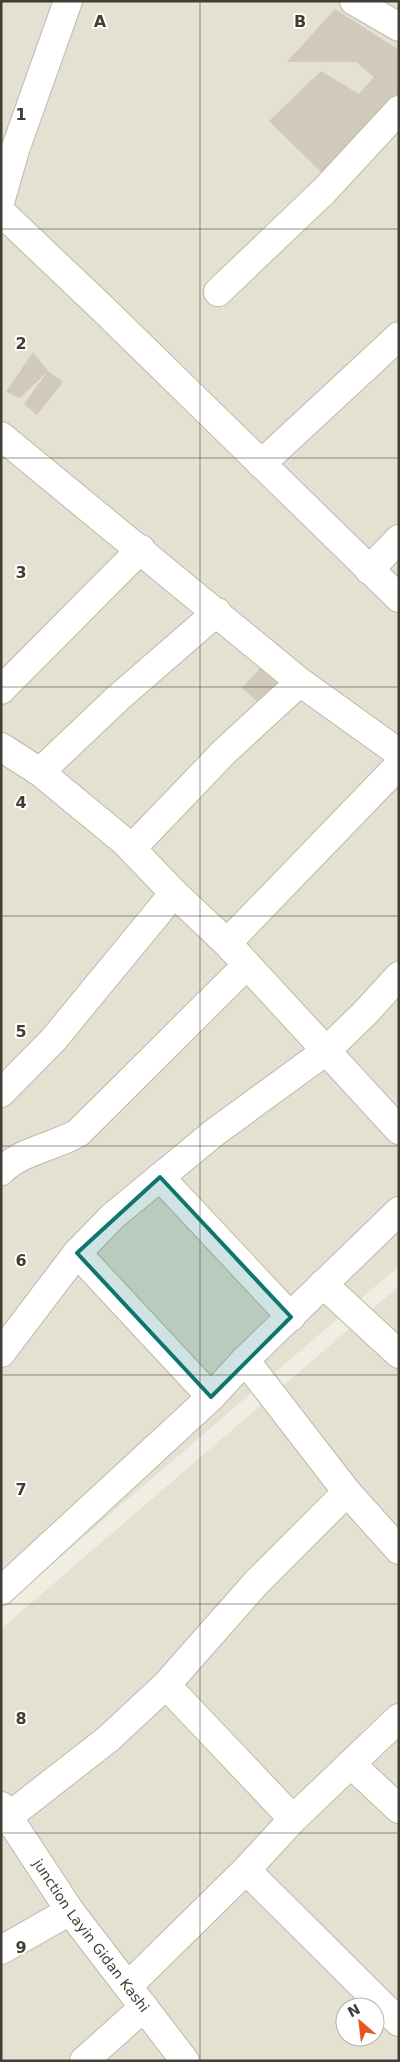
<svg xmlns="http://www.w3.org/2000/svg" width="400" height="2062" viewBox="0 0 400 2062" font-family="'DejaVu Sans',sans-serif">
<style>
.residential{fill:#e4e0d2;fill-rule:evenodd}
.building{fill:#d1caba}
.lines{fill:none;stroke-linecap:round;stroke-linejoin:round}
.minor-casing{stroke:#beb9aa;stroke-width:30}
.minor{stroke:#fff;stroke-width:28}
.marked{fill:#0f766e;fill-opacity:0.2;stroke:#0f766e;stroke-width:4;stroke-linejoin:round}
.grid{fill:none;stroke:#413e34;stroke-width:1;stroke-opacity:0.55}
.labels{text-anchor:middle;stroke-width:4;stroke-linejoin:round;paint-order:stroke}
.street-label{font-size:14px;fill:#413e34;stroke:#fff}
.grid-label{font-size:16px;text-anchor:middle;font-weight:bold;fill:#413e34;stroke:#fff;stroke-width:4;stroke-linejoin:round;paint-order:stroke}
</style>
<rect width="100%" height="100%" fill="#f0eee3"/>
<!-- residential -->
<path class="residential" d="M1,1H399V1266L1,1608Z
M399,1286V2061H1V1629ZM345,2007H375V2037H345Z"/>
<!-- building -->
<path class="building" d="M335,9L399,50V95L324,175L269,121L321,71L359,94L374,77L356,62H287Z
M33,352L48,371L20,398L6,392Z
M48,371L63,382L37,415L24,404Z
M260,668L284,689L268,711L242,688Z"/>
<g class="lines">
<defs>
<g id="minor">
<path d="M354,1L399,27"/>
<path d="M1,199L15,150L68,1"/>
<path d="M1,212L100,306L399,598"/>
<path d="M218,292L324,191L399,110"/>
<path d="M1,436L300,682L399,753"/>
<path d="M261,464L399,336"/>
<path d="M369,570L399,539"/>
<path d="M1,690L141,549"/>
<path d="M1,747L40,772L125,842L174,893L227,943L399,1130"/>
<path d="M40,772L118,698L217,612"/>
<path d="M132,848L225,751L300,682"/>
<path d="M227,943L399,765"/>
<path d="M1,1093L54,1039L174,893"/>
<path d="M1,1171C23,1150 53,1147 78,1133L247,965"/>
<path d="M160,1177L291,1317"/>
<path d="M77,1253L211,1397"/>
<path d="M323,1284L399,1354"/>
<path d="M1,1353L77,1253L113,1216L215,1132L326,1051L365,1013L399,976"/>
<path d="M245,1360L347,1492L399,1550"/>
<path d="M1,1591L211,1397L245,1360L399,1211"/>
<path d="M166,1685L293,1819"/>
<path d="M351,1764L399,1809"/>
<path id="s1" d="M1,1806L70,1911L185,2061"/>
<path d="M8,1817L108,1739L166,1685L256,1583L347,1492"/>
<path d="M246,1870L399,2022"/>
<path d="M1,1950L70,1911"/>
<path d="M128,1986L246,1870L293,1819L399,1718"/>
<path d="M84,2061L144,2007"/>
</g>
</defs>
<!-- minor casing -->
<use href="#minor" class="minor-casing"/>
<!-- minor -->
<use href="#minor" class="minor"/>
</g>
<!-- marked area -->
<path class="marked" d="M160,1177L291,1317L211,1397L77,1253Z"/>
<!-- grid -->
<path class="grid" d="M200,1V2061M1,229H399M1,458H399M1,687H399M1,916H399M1,1146H399M1,1375H399M1,1604H399M1,1833H399"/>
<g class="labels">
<!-- street labels -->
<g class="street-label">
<text dy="5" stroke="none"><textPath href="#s1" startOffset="158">junction Layin Gidan Kashi</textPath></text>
</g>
</g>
<g class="grid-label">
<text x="100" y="27">A</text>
<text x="300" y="27">B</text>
<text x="21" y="120">1</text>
<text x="21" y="349">2</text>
<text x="21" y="578">3</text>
<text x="21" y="808">4</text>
<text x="21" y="1037">5</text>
<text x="21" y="1266">6</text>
<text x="21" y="1495">7</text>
<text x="21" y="1724">8</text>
<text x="21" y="1953">9</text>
</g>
<!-- border -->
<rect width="400" height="2062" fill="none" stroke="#413e34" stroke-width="5"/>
<!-- north arrow -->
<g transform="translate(360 2022) rotate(332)"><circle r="24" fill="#ffffff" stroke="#b3b2ae"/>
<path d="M0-4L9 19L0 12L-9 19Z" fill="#e85523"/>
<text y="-8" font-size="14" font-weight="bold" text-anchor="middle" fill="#413e34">N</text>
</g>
</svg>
